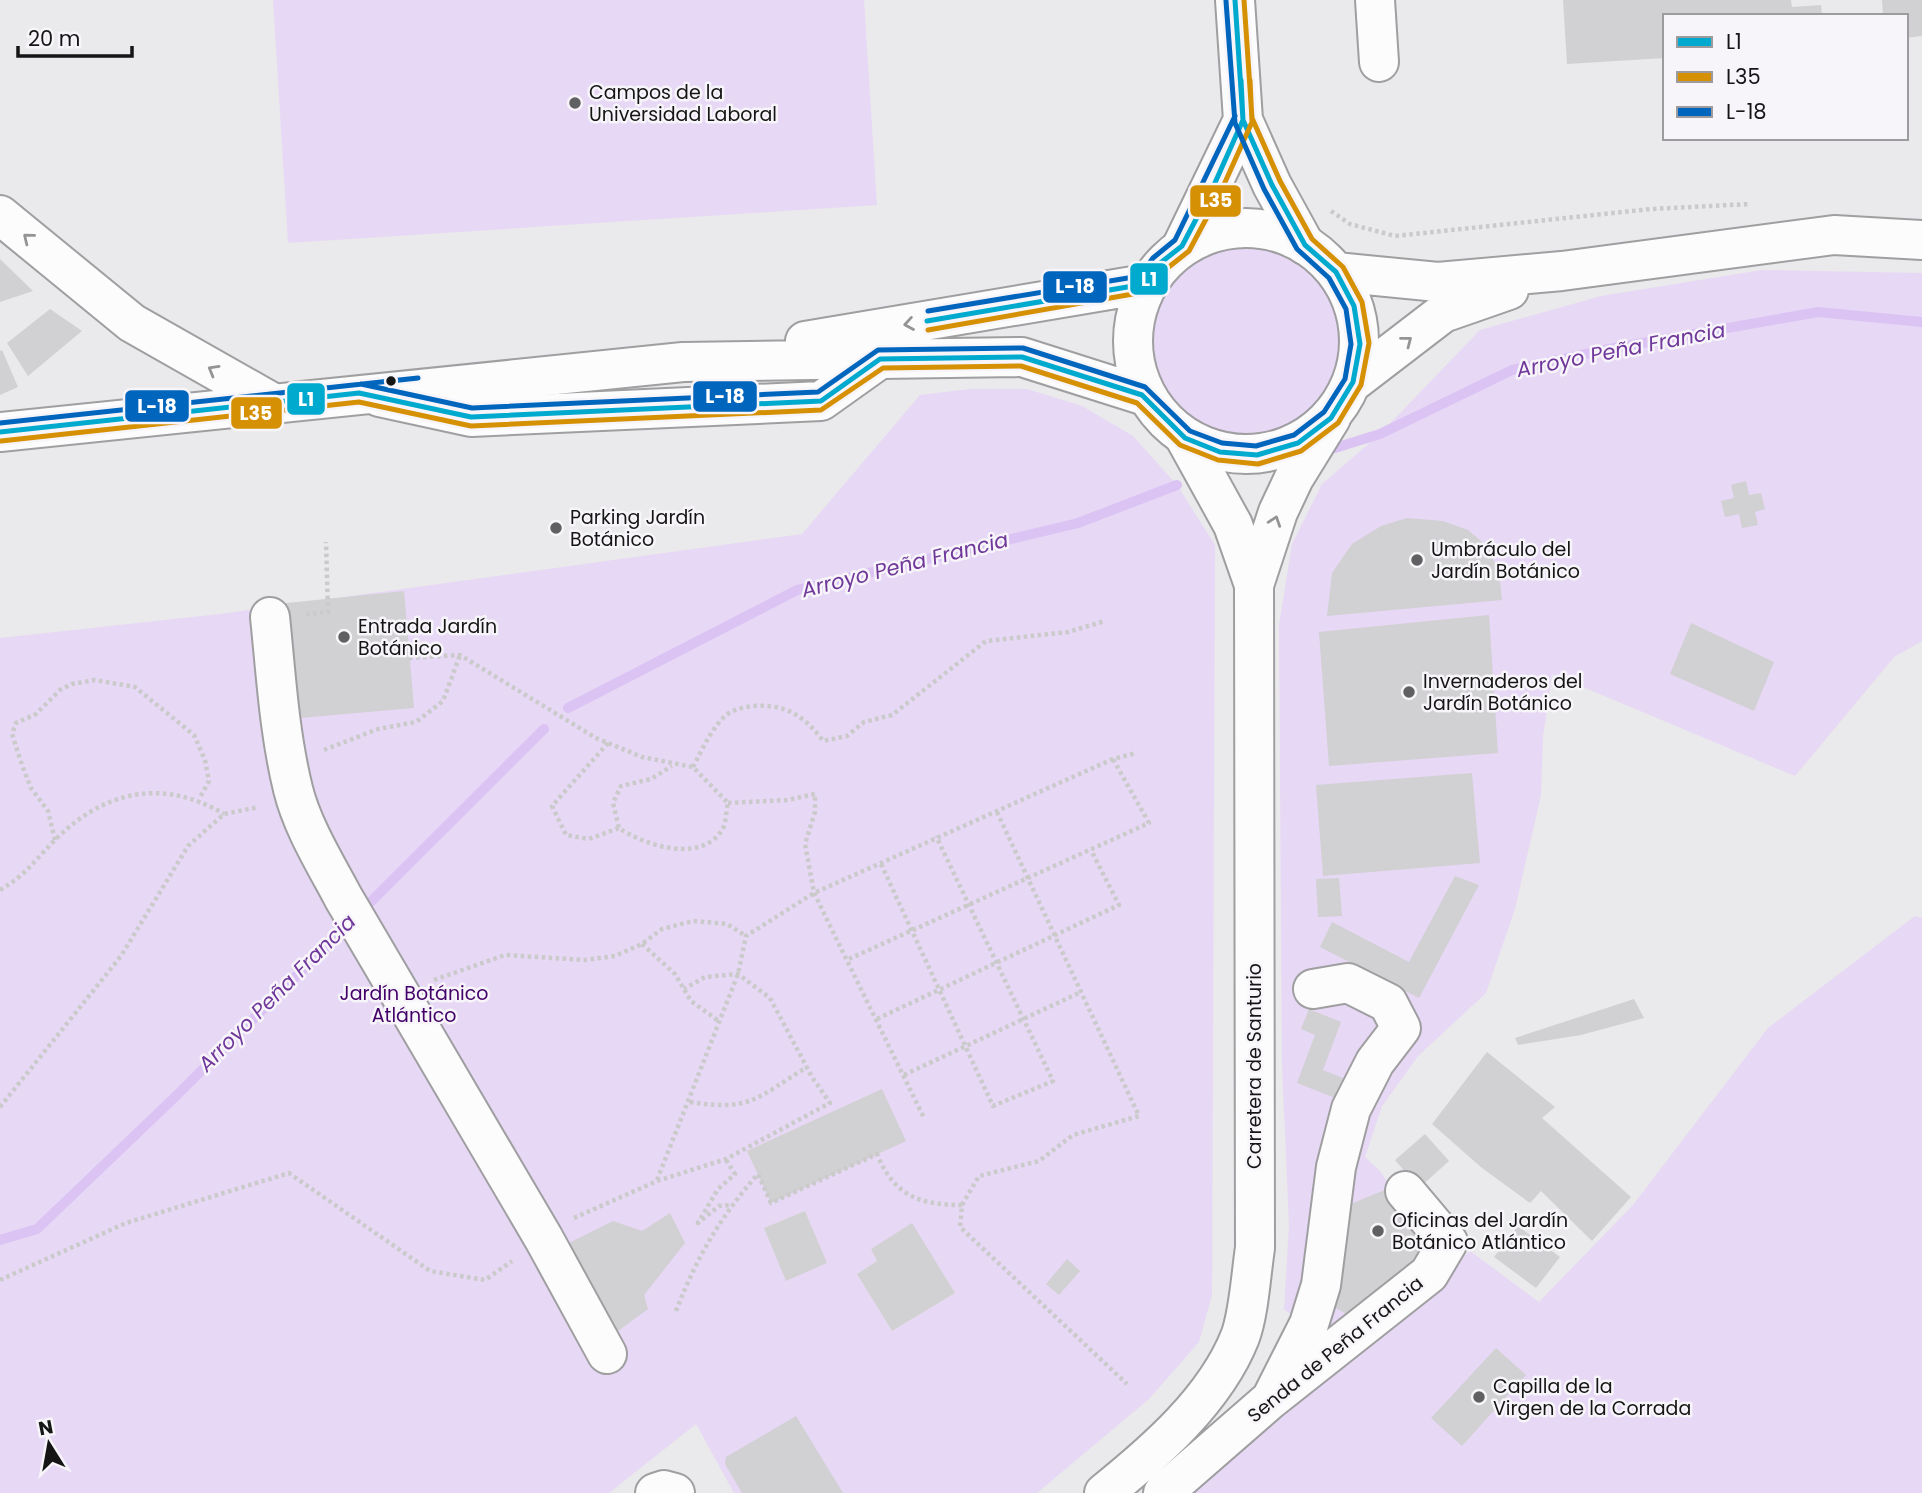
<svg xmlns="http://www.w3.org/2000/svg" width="1922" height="1493" viewBox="0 0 1922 1493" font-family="Poppins,sans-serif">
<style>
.green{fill:#e7d8f5;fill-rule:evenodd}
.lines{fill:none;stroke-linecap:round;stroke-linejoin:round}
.stream{stroke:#dbc3f4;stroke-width:10}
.building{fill:#d1d0d2}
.minor-casing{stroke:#9f9ea0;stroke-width:42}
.highway-casing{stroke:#9f9ea0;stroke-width:42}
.path{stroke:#cacacb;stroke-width:4.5;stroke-dasharray:3.5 3.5;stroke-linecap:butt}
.minor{stroke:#fcfcfc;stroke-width:38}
.highway{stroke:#fcfcfc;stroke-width:38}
.bus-1-casing{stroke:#f7f5f9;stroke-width:10}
.bus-2-casing{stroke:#f7f5f9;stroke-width:10}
.bus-3-casing{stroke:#f7f5f9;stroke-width:10}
.bus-1{stroke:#00a9ce;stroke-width:5}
.bus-2{stroke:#d59003;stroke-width:5}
.bus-3{stroke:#0065bd;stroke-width:5}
.oneway{stroke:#949494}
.poi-dot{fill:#605f61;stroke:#f7f5f9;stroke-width:2.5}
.bus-dot{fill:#151516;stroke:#f7f5f9;stroke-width:2.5}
.labels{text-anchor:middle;stroke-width:5;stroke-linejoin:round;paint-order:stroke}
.poi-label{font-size:19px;fill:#151516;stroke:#f7f5f9;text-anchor:start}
.park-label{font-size:19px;fill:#430069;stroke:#f7f5f9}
.street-label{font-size:19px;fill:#151516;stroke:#f7f5f9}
.water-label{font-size:21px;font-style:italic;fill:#6f389a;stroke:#f7f5f9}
.line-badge{stroke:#f7f5f9;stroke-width:2.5}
.badge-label{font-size:19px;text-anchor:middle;font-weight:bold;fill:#fff}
</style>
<rect width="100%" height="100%" fill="#eae9eb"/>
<!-- green -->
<path class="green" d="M273,0H864L877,205L288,243Z
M1133 341a113 113 0 1 1 226 0a113 113 0 1 1-226 0Z
M1762,270L1922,273V641L1894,657L1795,776L1552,674L1543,736L1541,795L1515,909L1486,993L1418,1056L1382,1106L1365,1157L1380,1171L1434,1252L1335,1339L1284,1310L1289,1225L1282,1065L1279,625L1292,544L1322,484L1380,434L1480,330L1601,296Z
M970,389H1027L1082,406L1133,436L1177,485L1215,545L1212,1295L1199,1342L1149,1399L1037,1493H734L696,1424L609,1493H0V638L220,614L802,534L920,395ZM805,1211L826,1263L764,1228ZM912,1224L955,1293L892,1331L857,1274L877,1261L871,1249Z
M1915,916L1922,918V1493H1190L1470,1251L1539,1302L1633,1205L1768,1028Z"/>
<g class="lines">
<!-- stream -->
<path class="stream" d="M1335,448L1380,434L1512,370L1609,349L1818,312L1922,322
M568,708L797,590L1078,523L1177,485
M0,1240L37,1229L176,1096L544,729"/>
</g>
<!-- building -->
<path class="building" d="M1563,0H1791L1792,7L1821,5L1822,16H1665V58L1567,64Z
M1882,0H1922V36L1906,38V16H1883Z
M0,259L33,291L0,302Z
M50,309L82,331L28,376L7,343Z
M2,350L18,387L0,395V351Z
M1746,481L1749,495L1761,493L1765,509L1755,512L1758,525L1742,528L1739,514L1725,517L1721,501L1734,498L1731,485Z
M1407,518L1443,521L1468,530L1488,547L1499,572L1502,600L1327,616L1332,573L1352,544L1381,526Z
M404,591L414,708L288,719L277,604Z
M1489,615L1498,753L1329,766L1319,632Z
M1691,623L1774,662L1754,711L1670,674Z
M1472,773L1480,863L1323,876L1316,785Z
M1455,876L1479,885L1419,998L1320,947L1332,922L1409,962Z
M1339,878L1342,916L1318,917L1316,879Z
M1634,999L1644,1018L1581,1035L1518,1045L1515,1038Z
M1309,1009L1341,1022L1323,1070L1343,1078L1335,1098L1297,1083L1315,1035L1301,1029Z
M1487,1052L1555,1107L1542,1118L1631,1197L1592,1241L1541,1191L1530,1203L1482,1168L1432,1124Z
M882,1089L906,1141L771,1203L747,1151Z
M1425,1134L1449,1161L1419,1188L1395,1160Z
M1387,1189L1427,1255L1355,1319L1334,1307L1346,1206Z
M805,1211L827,1263L786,1281L764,1228Z
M670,1213L685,1243L644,1295L648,1309L614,1334L563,1246L613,1221L642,1231Z
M912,1223L955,1293L892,1331L857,1274L877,1261L871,1249Z
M1518,1226L1560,1257L1536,1288L1494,1257Z
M1067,1259L1080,1271L1059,1295L1046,1284Z
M1496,1348L1526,1375L1462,1446L1431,1418Z
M796,1416L843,1493H742L725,1464L726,1457Z"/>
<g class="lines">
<defs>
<path id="minor" d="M1235,0L1243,120L1272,185L1305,245
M1375,0L1379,62
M0,215L132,323L273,403
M1182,246L1243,120
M379,397L471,417L821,401L880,359
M1185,438L1233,525L1254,585
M270,617C276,674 279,732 293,789C302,826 325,863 343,897L544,1239L607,1354
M1271,1399L1309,1324L1321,1285L1336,1167L1351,1109L1375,1062L1401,1028L1388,1003L1348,983L1313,989
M655,1493L664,1490L675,1493
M1104,1493C1155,1452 1215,1400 1240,1337C1249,1313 1251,1274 1255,1248L1254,585L1278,512L1294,478L1331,418
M1163,1493L1271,1399L1429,1274L1448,1242L1405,1191"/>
<path id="highway" d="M1133 341a113 113 0 1 1 226 0a113 113 0 1 1-226 0Z
M1336,272L1438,282L1562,271L1834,235L1922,240
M805,341L1145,284
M1353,382L1443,313L1509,290
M0,432L683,362L1022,357L1142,395"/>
</defs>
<!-- minor casing -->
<use href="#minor" class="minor-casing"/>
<!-- highway casing -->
<use href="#highway" class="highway-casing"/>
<!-- path -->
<path class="path" d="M1331,211L1350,224L1395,236L1651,209L1750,204
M306,614L328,612L326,542
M409,658L460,655L596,738L642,757L693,767L728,803C726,811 726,824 722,830C700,864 644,845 619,828L613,803L621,786L651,779L672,766
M608,743L552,806L566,835L589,839L619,828
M324,750L378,729L416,722L443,701L460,655
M693,767C702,750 710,731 724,717C738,703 774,703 791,712C805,719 814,729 823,741L847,736L864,722L892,715L986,641L1068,632L1105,621
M728,803L787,800L815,794V812L805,844L814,893L924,1118
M55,840L48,811L31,788L22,765L12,734L16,723L36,714L60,690L72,684L95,680L135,687L194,735L205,760L209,781L199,799
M881,864L993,1106L1053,1081L936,836
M0,890C27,874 34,861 55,840C105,790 163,778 224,814
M642,944L675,974L691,1001L720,1022
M849,959L1149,823L1113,759
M434,980L505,955L585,960L615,956L642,944L662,929L693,921L727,924L746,936
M877,1019L1119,905L1091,850
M904,1075L1081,992
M690,1102C751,1112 758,1097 807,1067
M0,1107L121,956L188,846L224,814L259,807
M726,1160L735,1174L718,1189L698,1223L719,1206L730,1205
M657,1180L738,974L746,936L814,893L1113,759L1136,753
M962,1205L979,1176L1039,1161L1073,1135L1139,1116L996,810
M574,1218L657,1181L726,1159L830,1103L812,1077L770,998L738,974L705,977L684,989
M0,1280L126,1223L289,1173L430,1271L485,1280L512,1261
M676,1311C697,1257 720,1217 758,1174L771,1203L877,1154C894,1196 920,1205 962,1205L960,1227L1127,1384"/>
<!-- minor -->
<use href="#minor" class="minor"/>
<!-- highway -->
<use href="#highway" class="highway"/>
<defs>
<path id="bus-1" d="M927,321L1145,284L1159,264L1182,246L1214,185L1243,120L1241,80
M0,432L359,393L471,417L821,401L880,359L1022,357L1142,395L1185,438L1220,452L1257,455L1298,443L1331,418L1353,382L1360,344L1354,306L1336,272L1305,245L1272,185L1243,120L1235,0"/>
<path id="bus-2" d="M928,330L1150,291L1165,270L1189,251L1222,189L1252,122L1250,80
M1,441L359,402L471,426L821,410L883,368L1021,366L1137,403L1180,445L1218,460L1258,464L1301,451L1338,423L1361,385L1369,343L1362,302L1343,267L1312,239L1280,181L1252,118L1244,0"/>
<path id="bus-3" d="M928,311L1140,276L1153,258L1175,240L1235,116
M361,384L472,408L818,392L878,350L1023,348L1145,387L1190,431L1222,443L1256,446L1294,435L1324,412L1345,379L1351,344L1346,309L1329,278L1297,249L1264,189L1235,123L1226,1
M0,423L418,378"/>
</defs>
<!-- bus-1 casing -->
<use href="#bus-1" class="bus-1-casing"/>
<!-- bus-2 casing -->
<use href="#bus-2" class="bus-2-casing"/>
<!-- bus-3 casing -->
<use href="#bus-3" class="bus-3-casing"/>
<!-- bus-1 -->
<use href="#bus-1" class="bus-1"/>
<!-- bus-2 -->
<use href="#bus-2" class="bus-2"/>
<!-- bus-3 -->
<use href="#bus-3" class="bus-3"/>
</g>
<!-- one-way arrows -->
<defs><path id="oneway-chevron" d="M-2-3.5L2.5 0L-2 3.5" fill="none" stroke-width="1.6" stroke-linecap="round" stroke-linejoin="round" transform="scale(1.75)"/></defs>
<g class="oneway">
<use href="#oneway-chevron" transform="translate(28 238) rotate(-141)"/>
<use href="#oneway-chevron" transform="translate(909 324) rotate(170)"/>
<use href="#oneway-chevron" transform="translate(1407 341) rotate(-38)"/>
<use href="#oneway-chevron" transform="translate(213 370) rotate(-150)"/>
<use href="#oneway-chevron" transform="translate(1275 521) rotate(-71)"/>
</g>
<!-- markers -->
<g class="poi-dot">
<circle cx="575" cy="103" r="7"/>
<circle cx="556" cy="528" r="7"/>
<circle cx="1417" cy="560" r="7"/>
<circle cx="344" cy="637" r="7"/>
<circle cx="1409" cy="692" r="7"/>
<circle cx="1378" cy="1231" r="7"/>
<circle cx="1479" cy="1397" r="7"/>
</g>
<circle class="bus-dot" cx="391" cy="381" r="6"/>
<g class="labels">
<!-- poi labels -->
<g class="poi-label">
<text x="589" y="99">Campos de la<tspan x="589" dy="22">Universidad Laboral</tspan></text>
<text x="570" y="524">Parking Jardín<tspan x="570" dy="22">Botánico</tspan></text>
<text x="1431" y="556">Umbráculo del<tspan x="1431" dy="22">Jardín Botánico</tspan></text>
<text x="358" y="633">Entrada Jardín<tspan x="358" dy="22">Botánico</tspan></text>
<text x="1423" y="688">Invernaderos del<tspan x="1423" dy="22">Jardín Botánico</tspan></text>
<text x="1392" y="1227">Oficinas del Jardín<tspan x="1392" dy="22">Botánico Atlántico</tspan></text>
<text x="1493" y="1393">Capilla de la<tspan x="1493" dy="22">Virgen de la Corrada</tspan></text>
</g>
<!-- park labels -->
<g class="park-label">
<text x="414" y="1000">Jardín Botánico<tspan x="414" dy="22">Atlántico</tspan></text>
</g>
<!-- street labels -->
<g class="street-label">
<text transform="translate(1254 1066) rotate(-90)" y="7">Carretera de Santurio</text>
<text transform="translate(1335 1349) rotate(-39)" y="7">Senda de Peña Francia</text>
</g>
<!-- water labels -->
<g class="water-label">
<text transform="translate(1621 350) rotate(-11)" y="7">Arroyo Peña Francia</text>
<text transform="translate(905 565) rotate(-14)" y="7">Arroyo Peña Francia</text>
<text transform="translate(277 993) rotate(-45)" y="7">Arroyo Peña Francia</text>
</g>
</g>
<g class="line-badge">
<rect x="1189" y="184" width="53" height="34" rx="7" fill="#d59003"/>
<rect x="1129" y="262" width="40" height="34" rx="7" fill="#00a9ce"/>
<rect x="1042" y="270" width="66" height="34" rx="7" fill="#0065bd"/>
<rect x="692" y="380" width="66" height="33" rx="7" fill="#0065bd"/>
<rect x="286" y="382" width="40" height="34" rx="7" fill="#00a9ce"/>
<rect x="124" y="389" width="66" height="34" rx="7" fill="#0065bd"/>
<rect x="230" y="396" width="53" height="34" rx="7" fill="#d59003"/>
</g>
<g class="badge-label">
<text x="1216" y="207">L35</text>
<text x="1149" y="286">L1</text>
<text x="1075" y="293">L-18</text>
<text x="725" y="403">L-18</text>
<text x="306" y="406">L1</text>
<text x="157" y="413">L-18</text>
<text x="256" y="420">L35</text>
</g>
<!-- legend -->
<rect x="1663" y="14" width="245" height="126" fill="#f7f5f9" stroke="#9d9b9e" stroke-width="2"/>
<rect x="1677" y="37" width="35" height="10" fill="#00a9ce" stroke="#9d9b9e" stroke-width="2"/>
<text x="1726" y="49" font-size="21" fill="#151516">L1</text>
<rect x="1677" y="72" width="35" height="10" fill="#d59003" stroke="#9d9b9e" stroke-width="2"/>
<text x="1726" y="84" font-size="21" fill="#151516">L35</text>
<rect x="1677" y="107" width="35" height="10" fill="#0065bd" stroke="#9d9b9e" stroke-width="2"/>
<text x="1726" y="119" font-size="21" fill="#151516">L-18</text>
<!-- north arrow -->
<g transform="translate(49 1444) rotate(349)" stroke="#f7f5f9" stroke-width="5" paint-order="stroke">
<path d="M0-5L12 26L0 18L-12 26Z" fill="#151516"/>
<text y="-10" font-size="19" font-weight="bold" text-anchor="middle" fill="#151516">N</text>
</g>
<!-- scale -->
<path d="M18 46v10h114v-10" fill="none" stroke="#151516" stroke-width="3.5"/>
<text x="28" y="46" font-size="21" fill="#151516" stroke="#f7f5f9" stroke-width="5" paint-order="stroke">20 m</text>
</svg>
